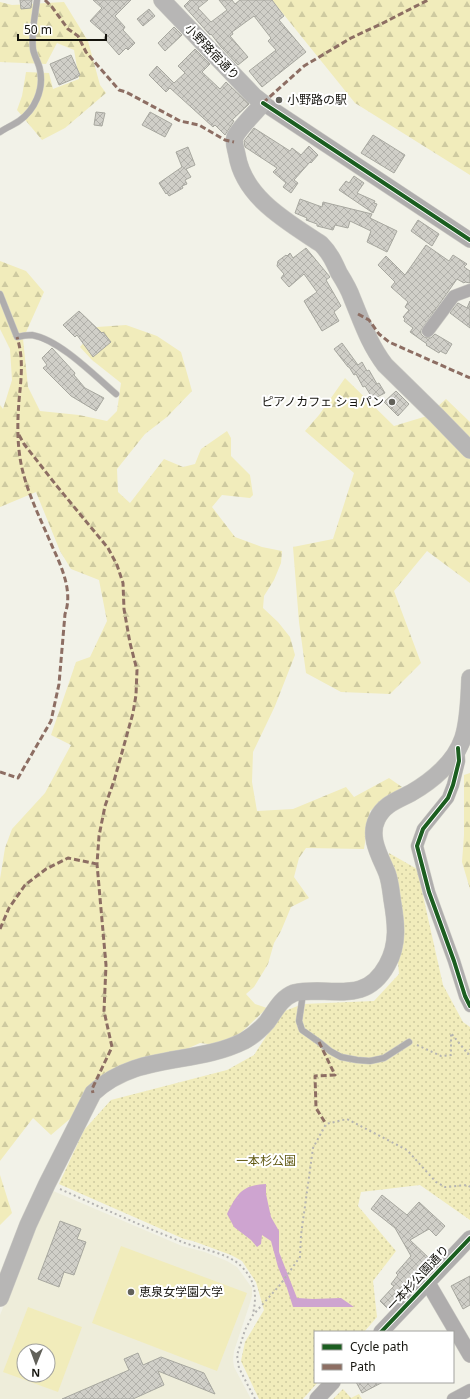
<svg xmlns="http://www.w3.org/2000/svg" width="470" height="1399" viewBox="0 0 470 1399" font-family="'Noto Sans','Noto Sans JP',sans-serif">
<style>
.built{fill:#eeedda;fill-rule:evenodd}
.forest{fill:url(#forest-firs)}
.park{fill:url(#park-dots)}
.pitch{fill:#f1ecbb;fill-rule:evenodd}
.water{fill:#cea4d0}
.building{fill:url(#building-cross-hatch);stroke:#a7a79f}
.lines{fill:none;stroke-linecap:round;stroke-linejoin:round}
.service-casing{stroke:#cecdc6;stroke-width:7}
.minor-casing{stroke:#cecdc6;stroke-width:13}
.tertiary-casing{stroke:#cecdc6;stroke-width:16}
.secondary-casing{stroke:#cecdc6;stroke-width:18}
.path{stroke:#b4b3b1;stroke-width:2;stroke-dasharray:2 3;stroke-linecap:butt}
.service{stroke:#afadad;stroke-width:6}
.minor{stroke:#afadad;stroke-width:12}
.tertiary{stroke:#afadad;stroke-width:15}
.secondary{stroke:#b7b6b5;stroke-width:17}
.quiet{stroke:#8d6e63;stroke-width:3;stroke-dasharray:6 3;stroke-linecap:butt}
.cycleway-casing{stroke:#fff;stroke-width:6}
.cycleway{stroke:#1b5e20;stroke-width:4}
.poi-dot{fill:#62615a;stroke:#fff;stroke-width:1.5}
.labels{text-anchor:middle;stroke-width:4;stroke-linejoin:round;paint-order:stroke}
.street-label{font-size:12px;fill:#14130d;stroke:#fff}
.poi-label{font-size:12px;fill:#14130d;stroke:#fff;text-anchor:start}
.park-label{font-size:12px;fill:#615913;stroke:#fff}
</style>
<defs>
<pattern id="forest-firs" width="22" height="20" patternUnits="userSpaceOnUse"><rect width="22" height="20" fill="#f1ecbb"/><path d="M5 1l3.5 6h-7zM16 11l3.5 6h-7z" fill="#cecaa0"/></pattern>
<pattern id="park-dots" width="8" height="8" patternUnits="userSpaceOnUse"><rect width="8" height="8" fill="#f1ecbb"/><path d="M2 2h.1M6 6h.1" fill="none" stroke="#cecaa0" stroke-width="1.8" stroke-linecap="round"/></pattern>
<pattern id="building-cross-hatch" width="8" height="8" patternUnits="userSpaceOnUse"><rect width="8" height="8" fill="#d0cfc8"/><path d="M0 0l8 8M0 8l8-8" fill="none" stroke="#b2b1ab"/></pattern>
</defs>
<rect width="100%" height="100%" fill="#f2f2e8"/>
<!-- built -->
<path class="built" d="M51,1190L182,1246L205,1252L227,1261L237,1267L252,1288V1296L250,1303L234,1351L233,1360L234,1367L251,1399H0V1315ZM24,1351H48V1375H24Z"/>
<!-- forest -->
<path class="forest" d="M272,0H470V175L355,103Z
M0,2L12,5L64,2L88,41L100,85L106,93L65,128L42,140L17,110L22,96L26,72L49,73L53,89L79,79L74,50L57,43L46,64L0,62Z
M0,261L26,271L44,292L23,339L28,387L40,411L79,415L107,421L117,411L121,383L92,360L80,347L97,327L126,325L157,336L181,352L192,391L167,417L145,434L117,469L118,492L130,503L164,459L183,467L195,464L201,449L227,431L231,438V456L250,475L253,495L250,498L222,495L212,507L235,537L262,547L282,551L281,563L274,580L264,596L263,608L278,622L290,637L295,655L275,706L253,752L252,782L257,811L293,809L346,787L354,797L389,778L402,787L370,811L364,849L306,848L299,858L294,877L309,898L291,907L281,931L274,943L268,964L254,987L246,994L255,1004L267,1008L227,1046L200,1043L171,1056L132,1066L51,1135L33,1118L0,1161V879L5,848L12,829L45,793L71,745L51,735L76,662L90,657L107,621L99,580L71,569L60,551L36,492L0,507V405L3,409L12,380L10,349L0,329Z
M345,378L394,426L427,416L446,399L470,422V583L427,551L394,591L421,663L390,694L341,692L306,673L299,622L293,547L333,539L354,473L305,431L319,415Z
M470,773V889L462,862L464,835V775Z
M0,1175L12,1213L0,1225Z"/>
<!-- park -->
<path class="park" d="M389,853L417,869L443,985L463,1022L470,1027V1220L420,1185L361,1192L358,1206L396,1251L373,1281L377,1317L364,1332H315V1382H318L303,1399H259L241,1361L245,1342L264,1310L256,1282L242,1261L231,1255L193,1241L184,1239L59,1184L84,1130L111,1100L227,1070L254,1055L282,1012L303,1004L374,1001L399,974Z
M343,1389L351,1398L359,1394L362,1399H333Z"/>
<!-- pitch -->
<path class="pitch" d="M121,1246L247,1293L217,1371L92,1323Z
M28,1307L82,1327L58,1392L3,1372ZM24,1351H48V1375H24Z"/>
<!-- water -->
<path class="water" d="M266,1184V1194L271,1217L279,1231V1252L297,1298L313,1299L341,1298L354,1307H293L287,1288L278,1267L271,1241L262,1235L261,1244L257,1247L251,1240L234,1227L227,1214C237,1194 242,1185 266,1184Z"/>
<!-- building -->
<path class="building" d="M20,0H32L31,8L21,9Z
M93,0H131L115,16L125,27L123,30L135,43L128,50L126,48L119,55L104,38L106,35L90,21L102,8Z
M190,0H208L198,8L211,22L227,10L219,0H232L235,4L240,0H272L284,16L279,20L306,52L262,87L249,71L276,50L268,41L271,38L254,16L232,32L233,34L230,36L248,57L238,65L221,47L211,34L210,35L184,6Z
M149,9L155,16L143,26L137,19Z
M174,27L182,35L165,51L158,43Z
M195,49L210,64L202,72L220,89L226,82L249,104L232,120L234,121L225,135L215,125L213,127L170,88L166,92L149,75L157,66L174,83L185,73L178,66Z
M71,55L80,75L78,76V77L59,85L50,64Z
M96,112L105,113L102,126L94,125Z
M150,112L172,124L165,137L142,125Z
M254,128L290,151L292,148L301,155L309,146L318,155L311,163L310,162L294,180L298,183L291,193L283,187L286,183L273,172L277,168L245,147L244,141Z
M373,135L405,155L394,173L361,153Z
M188,147L195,165L186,169L191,177L185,180L187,184L182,186L183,188L169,196L167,193L166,194L159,183L182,167L176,152Z
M354,176L364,183L357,193L375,201L374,203L377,204L373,213L339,190L346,181L349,183Z
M300,199L322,207L323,202L372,214L370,218L397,231L387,252L367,242L371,231L350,221L348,228L335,225L333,230L317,226V224L306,220L307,218L295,213Z
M418,220L439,234L432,246L411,231Z
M426,245L449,261L453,255L467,264L464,267L470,271V283L465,282L464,283L457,279L421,330V334L424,337L431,338L435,334L452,344L446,354L440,351L439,353L426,345L427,344L410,332L413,328L404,321L405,319L403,317L409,310L405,307L408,302L391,287L395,282L378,265L386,256L405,275Z
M306,248L330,277L326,280L341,306L334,312L339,321L322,331L304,301L317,292L304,274L289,287L281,278L284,274L277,266L278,261L286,255L287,256L290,253L293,258Z
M470,301V328L450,313L458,303L467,308Z
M79,311L102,333L103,332L111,342L93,357L77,335L75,337L63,325Z
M342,343L358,365L362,362L367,371L369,370L377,384L379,383L385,393L373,399L365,386L363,387L356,374L354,375L349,367H348L334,349Z
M52,348L75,373L74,375L85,388L104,398L96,411L71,396L43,368L47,365L42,358Z
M396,391L409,404L398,416L384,402Z
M382,1195L407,1215L419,1202L445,1226L436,1236L429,1229L410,1240L430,1259L423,1266L427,1269L389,1310L380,1301L394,1286L391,1284L398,1275L396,1273L411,1256L395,1228L371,1209Z
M60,1221L81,1229L77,1239L86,1242L74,1275L64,1272L59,1287L38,1279Z
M470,1276V1305L463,1309L451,1286Z
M138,1353L143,1365L161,1357L204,1373L215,1394L158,1371L164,1385L133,1399H62L129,1370L124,1359Z
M356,1382H383L362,1393Z"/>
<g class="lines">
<defs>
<path id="service" d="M0,132C6,128 13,125 19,121C35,110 44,89 40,70C39,63 34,56 33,49C31,33 35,16 37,0
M0,294L17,337C21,336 27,335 32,335C60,340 94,375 116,394
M303,994L299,1021L302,1030L319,1042L330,1051L341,1057L357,1060L370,1061L384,1058L409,1042"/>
<path id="minor" d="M428,331L454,296L470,290
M458,748L459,761L453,785L448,798L423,829L417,846L429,892L454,961L465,996L470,1006
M453,1399L470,1390"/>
<path id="tertiary" d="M263,103L470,240
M428,1283L470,1355
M381,1332L470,1238
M317,1399L333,1382"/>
<path id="secondary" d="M162,0L254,96L263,103C256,112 239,128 235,137C233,143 236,149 237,155C244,198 288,222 321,244C330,253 334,262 339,273C344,281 349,289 352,298C362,322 369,344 385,365L437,416L470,450
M0,1298L28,1225L47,1184L93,1093C137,1052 194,1066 244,1041C253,1036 260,1030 267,1022C275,1011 281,998 294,993C302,991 309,991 317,991C348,992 370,996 387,965C399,944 396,922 392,899C391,891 390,881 387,873C380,856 368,837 377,819C384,804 398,800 411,793C432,781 455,762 463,738C469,719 469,697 470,678"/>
</defs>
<!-- service casing -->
<use href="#service" class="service-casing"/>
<!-- minor casing -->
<use href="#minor" class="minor-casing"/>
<!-- tertiary casing -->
<use href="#tertiary" class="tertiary-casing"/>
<!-- secondary casing -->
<use href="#secondary" class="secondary-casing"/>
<!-- path -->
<path class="path" d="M417,1045L441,1056L451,1055V1033L468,1054L470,1049
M60,1189C100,1207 139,1225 180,1241C198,1249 227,1252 241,1266C256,1281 257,1295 253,1314
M255,1399L239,1368L237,1355L245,1330L253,1315L280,1285L300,1257L301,1235L313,1148L326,1124L347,1119L407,1150L436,1182L445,1187L468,1185L470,1187"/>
<!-- service -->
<use href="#service" class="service"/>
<!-- minor -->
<use href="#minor" class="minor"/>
<!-- tertiary -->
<use href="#tertiary" class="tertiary"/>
<!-- secondary -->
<use href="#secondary" class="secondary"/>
<!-- quiet -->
<path class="quiet" d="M45,0L52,7L68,29L78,36L86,52L119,90L126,92L180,121L199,125L225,140L234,142
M263,103L304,66L351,38L381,24L428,0
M358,314L369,320L379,334L389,342L470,378
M19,435L24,444L56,485L108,548L117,565L123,583L124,609L130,643L137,670L136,695L133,713L114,781L105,806L99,836L97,864L106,965L104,1011L112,1047L92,1089L93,1093
M0,772L18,778L51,721L59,684L65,614C74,589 59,562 49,539C40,518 30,498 24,476C17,452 17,426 19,401C21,379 24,359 17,337
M0,929L9,908L25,885L46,869L68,858L97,864
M319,1042L335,1075L315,1076L316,1108L326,1124"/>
<defs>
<path id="cycleway" d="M263,103L470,240
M458,748L459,761L453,785L448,798L423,829L417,846L429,892L454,961L465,996L470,1006
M381,1332L470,1238"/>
</defs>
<!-- cycleway casing -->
<use href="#cycleway" class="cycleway-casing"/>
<!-- cycleway -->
<use href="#cycleway" class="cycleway"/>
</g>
<!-- markers -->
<g class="poi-dot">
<circle cx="279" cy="100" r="4"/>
<circle cx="392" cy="402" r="4"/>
<circle cx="131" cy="1292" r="4"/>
</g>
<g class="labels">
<!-- street labels -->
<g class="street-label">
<text transform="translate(212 52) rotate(46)" y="4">小野路宿通り</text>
<text transform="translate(418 1278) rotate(-47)" y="4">一本杉公園通り</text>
</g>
<!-- poi labels -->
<g class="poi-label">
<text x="287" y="104">小野路の駅</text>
<text x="384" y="406" text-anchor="end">ピアノカフェ ショパン</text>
<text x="139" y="1296">恵泉女学園大学</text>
</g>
<!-- park labels -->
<g class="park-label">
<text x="266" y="1165">一本杉公園</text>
</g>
</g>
<!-- legend -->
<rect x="314" y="1331" width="140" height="52" fill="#ffffff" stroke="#a1a19e"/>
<rect x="322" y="1344" width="20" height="6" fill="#1b5e20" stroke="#a1a19e"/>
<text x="350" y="1351" font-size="12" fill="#14130d">Cycle path</text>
<rect x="322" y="1364" width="20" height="6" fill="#8d6e63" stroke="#a1a19e"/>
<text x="350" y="1371" font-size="12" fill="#14130d">Path</text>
<!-- north arrow -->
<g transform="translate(36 1363) rotate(181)"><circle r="19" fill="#ffffff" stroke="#a1a19e"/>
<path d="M0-3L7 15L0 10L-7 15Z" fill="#62615a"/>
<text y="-6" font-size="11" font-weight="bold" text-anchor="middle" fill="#14130d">N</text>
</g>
<!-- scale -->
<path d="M18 34v6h88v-6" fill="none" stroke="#14130d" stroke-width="2"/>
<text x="24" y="34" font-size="12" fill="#14130d" stroke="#ffffff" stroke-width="3" paint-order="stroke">50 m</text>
</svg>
